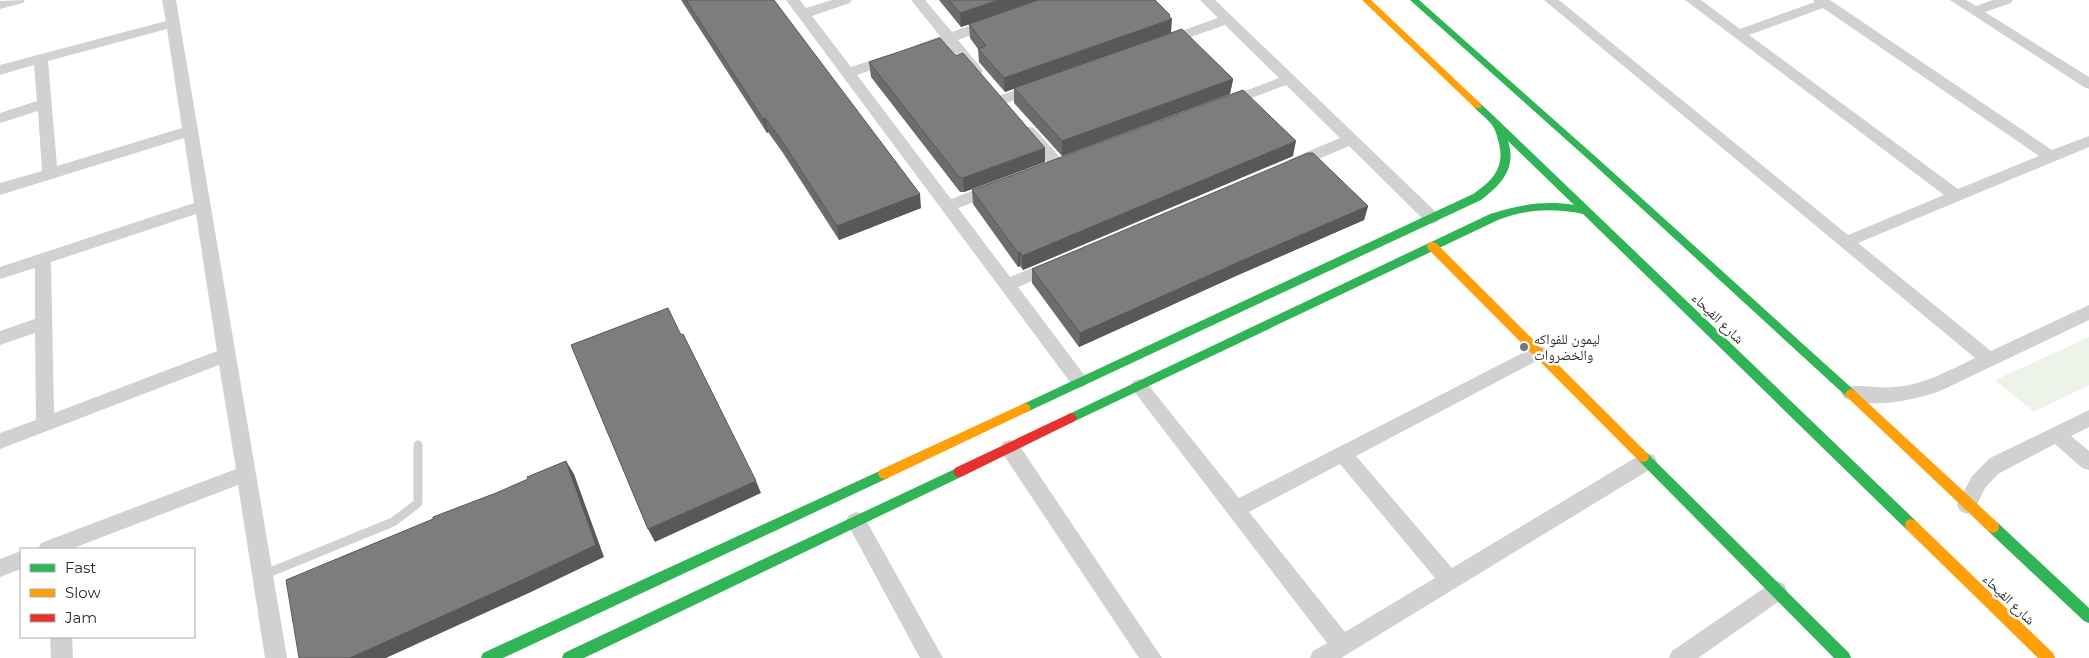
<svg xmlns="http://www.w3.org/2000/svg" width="2089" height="658" viewBox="0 0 2089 658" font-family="Montserrat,'Noto Naskh Arabic',sans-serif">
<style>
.green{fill:#eef3ea}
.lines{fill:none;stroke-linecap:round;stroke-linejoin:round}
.lane{stroke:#d1d1d1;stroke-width:9}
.street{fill:#d1d1d1;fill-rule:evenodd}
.fast{fill:#30b455;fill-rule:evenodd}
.slow{fill:#ff9f0a;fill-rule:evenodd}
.jam{fill:#e5322d;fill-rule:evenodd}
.wall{fill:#6c6c6c}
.shaded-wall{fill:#585858}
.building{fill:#7d7d7d;stroke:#585858}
.poi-dot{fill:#767676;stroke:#fff;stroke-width:2}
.labels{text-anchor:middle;stroke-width:5;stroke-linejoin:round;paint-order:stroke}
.street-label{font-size:14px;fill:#2c2c2c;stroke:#fff}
.poi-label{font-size:14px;fill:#2c2c2c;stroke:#fff;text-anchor:start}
</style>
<rect width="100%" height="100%" fill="#fff"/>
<!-- green -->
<path class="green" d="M2089,337V385L2034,412L1995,380Z"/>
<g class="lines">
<!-- lane -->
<path class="lane" d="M263,575L393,522L418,503V445"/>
<!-- street -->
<path class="street" d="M25,0L23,3L0,9V1Z
M162,0H176L287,658H265L238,485L71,549H38L41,543L236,469L219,365L0,449V433L36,420L35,333L0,345V331L35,319V268L0,279V267L194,203L184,138L0,195V183L42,171L38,111L0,123V113L37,101L34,65L0,75V65L166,21ZM167,29L182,128L57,166L48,61ZM196,214L217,351L54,413L51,262Z
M786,0H800L806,8L832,0H852L850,3L812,16L851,67L887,55H897L899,58L897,61L857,75L951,199L993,183L999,185L1001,189L999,193L958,208L1010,277L1049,261L1055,259L1061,261L1063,265L1061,269L1018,287L1085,376L1088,381L1085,386L1079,388L1073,386Z
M911,0H925L952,32L986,20H996L998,23L996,26L958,40L981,68L983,71L981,74H971L946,44L921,52L916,51L914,48L916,45L940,36Z
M1200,0H1215L1438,214L1440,218L1438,222L1432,224L1426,222L1349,146L1298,168L1293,169L1288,168L1285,164L1288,160L1340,138L1286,85L1231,106H1221L1219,103L1221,100L1279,78L1225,25L1171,44H1161L1159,41L1161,38L1218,18Z
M1544,0H1559L1848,235L1944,195L1685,0H1701L1740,29L1815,2L1813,0H1830L2052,150L2089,136V147L1858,243L1991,351L2089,305V320L1940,391C1910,401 1875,409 1844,398L1841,393L1844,388C1858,383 1878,389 1894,387C1924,385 1948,371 1975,358ZM1823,8L2039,156L1958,189L1749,35Z
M1950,0H1966L1976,6L1993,0H2013L2011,3L1985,12L2089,77V89L2084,87Z
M1036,82L1041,84L1043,87L1041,90L1001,105L996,103L994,100L996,97Z
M1029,127L1034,128L1063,161L1066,165L1063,169L1058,170L1053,169L1024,136L1021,132L1024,128Z
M1538,345L1544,347L1547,352L1544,357L1356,456L1452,568L1640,455L1647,453L1654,455L1657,461L1654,467L1341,658H1310L1313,651L1327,643L1130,386L1133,381L1139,379L1145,381L1239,498ZM1340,464L1435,578L1345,632L1249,512Z
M2089,410V427L2071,436L2089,451V470L2082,468L2055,444L1998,474L1985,488L1974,511L1967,514L1960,511L1957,505L1972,476L1990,458Z
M1010,440L1017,442L1162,658H1139L1003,454L1001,448L1003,442Z
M856,512L863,515L943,658H920L846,521L849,515Z
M21,551V569L0,577V559Z
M1777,581L1784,584L1787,591L1784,598L1698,658H1669L1672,651L1770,584Z
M50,637H72L73,658H51Z"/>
<!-- fast -->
<path class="fast" d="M1410,0H1419L1596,157L1855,391L1857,394L1855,397H1847L1590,161Z
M1478,103L1481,104L1499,121L1916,521L1917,525L1916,529L1911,531L1906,529L1583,214C1553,208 1527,209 1498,220L1075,421L1071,423L1067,421L1065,418L1067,415L1490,214C1519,205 1544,200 1574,205L1508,141C1517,168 1501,185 1481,200L1029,411L1025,413L1021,411L1019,408L1021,405L1473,194C1494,180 1506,166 1498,140C1497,135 1495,129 1492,125C1487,118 1479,113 1473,106Z
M1643,452L1647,453L1849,653L1851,658H1834L1639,461L1637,457L1639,453Z
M959,467L963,468L965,472L963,476L584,658H562L564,653Z
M884,469L888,470L890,474L888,478L503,658H481L483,653Z
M1993,521L1998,523L2089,608V623L2084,621L1988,531L1987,527L1988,523Z"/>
<!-- slow -->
<path class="slow" d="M1362,0H1371L1481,104V108H1475Z
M1432,242L1436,243L1647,453L1649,457L1647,461L1643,462L1639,461L1428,249L1427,246L1428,243Z
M1851,389L1855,391L1998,523L1999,527L1998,531L1993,533L1988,531L1847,397L1845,394L1847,391Z
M1025,403L1029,405L1031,408L1029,411L888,478L884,479L880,478L878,474L880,470Z
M1911,519L1916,521L2053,653L2055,658H2038L1906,529L1905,525L1906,521Z"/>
<!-- jam -->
<path class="jam" d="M1071,413L1075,415L1077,418L1075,421L963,476L959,477L955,476L953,472L955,468Z"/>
</g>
<!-- wall -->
<path class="wall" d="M681,0H774L921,208L839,240L783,153L768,132L767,133Z
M939,0H1155L1170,17L1171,33L1233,79L1230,94L1062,156L1014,103V88L1005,92L979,62L978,49L970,38L969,24L976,22L961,27Z
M869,62L1045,162L964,192H960L871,77Z
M1293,156L1023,270L1020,266L1018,267L973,204L972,190Z
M1368,206L1364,220L1238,275L1079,347L1032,283V269Z"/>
<!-- shaded-wall -->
<path class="shaded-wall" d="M999,0H1039L961,27L960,13Z
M1170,15V20L1172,19L1171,33L1005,92L1004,78Z
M1233,79L1230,94L1062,156V141Z
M765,118L768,132L767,133L763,119Z
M1296,141L1293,156L1023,270L1022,256Z
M1045,148V162L964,192L963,178Z
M920,194L921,208L839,240L837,226Z
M1368,206L1364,220L1238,275L1079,347L1080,333L1241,261Z
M1020,252V266L1018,267V253Z
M566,461L574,474L604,557L531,592L386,658H350Z
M756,481L761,493L655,542L648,529Z"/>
<!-- building -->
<path class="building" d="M686,0H774L920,194L837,226L780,138L765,118L763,119Z
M949,0H999L960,13Z
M1038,0H1155L1170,15L1169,16L1172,19L1004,78L978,49L986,46L969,24Z
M1182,29L1233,79L1062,141L1014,88Z
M940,38L956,56L963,53L1045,148L963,178L959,177L869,62Z
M1243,90L1296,141L1022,256L1020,252L1018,253L972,190Z
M1308,153H1313L1368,206L1241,261L1080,333L1032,269Z
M668,308L681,335L683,334L756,481L648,529L571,345Z
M566,461L596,545L522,580L350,658H299L286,580L433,519V517L496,493L528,479L527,477Z"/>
<!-- markers -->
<circle class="poi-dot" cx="1524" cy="347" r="5"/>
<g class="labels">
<!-- street labels -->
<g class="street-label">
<text transform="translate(1718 318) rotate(44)" y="5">شارع الفيحاء</text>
<text transform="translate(2009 599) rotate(44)" y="5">شارع الفيحاء</text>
</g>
<!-- poi labels -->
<g class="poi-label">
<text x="1534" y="344">ليمون للفواكه<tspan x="1534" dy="16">والخضروات</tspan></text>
</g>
</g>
<!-- legend -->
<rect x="20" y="548" width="175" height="90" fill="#ffffff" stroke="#ababab"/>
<rect x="30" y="564" width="25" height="8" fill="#30b455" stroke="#ababab"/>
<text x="65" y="573" font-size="15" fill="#2c2c2c">Fast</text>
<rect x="30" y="589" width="25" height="8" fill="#ff9f0a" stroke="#ababab"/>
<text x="65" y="598" font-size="15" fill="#2c2c2c">Slow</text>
<rect x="30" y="614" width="25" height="8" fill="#e5322d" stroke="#ababab"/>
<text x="65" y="623" font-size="15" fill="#2c2c2c">Jam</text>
</svg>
